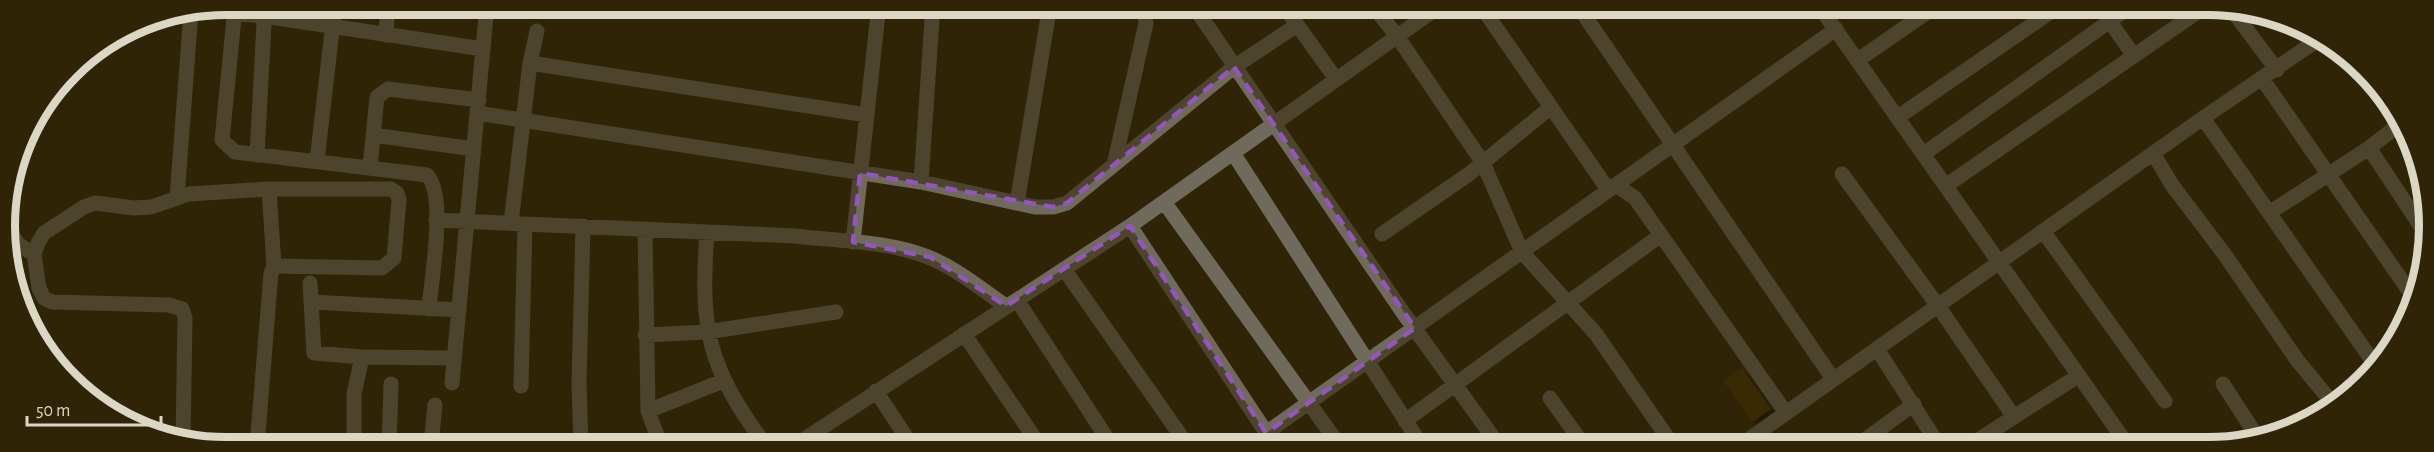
<svg xmlns="http://www.w3.org/2000/svg" width="2434" height="452" viewBox="0 0 2434 452" font-family="'Alegreya Sans',sans-serif">
<style>
.building{fill:#430;filter:url(#shadow)}
.lines{fill:none;stroke-linecap:round;stroke-linejoin:round}
.minor{stroke:#6f6a5c;stroke-width:15}
.marked{fill:none;stroke:#9356c0;stroke-width:4.5;stroke-dasharray:12 8;stroke-linejoin:round}
.rim{fill:none;stroke:#dcd6c5;stroke-width:8}
</style>
<defs>
<filter id="shadow"><feDropShadow dx="5.5" dy="5.5" stdDeviation="1.5" flood-color="#0009"/></filter>
</defs>
<rect width="100%" height="100%" fill="#2f2405"/>
<!-- building -->
<path class="building" d="M1742,368L1771,409L1752,422L1723,381Z"/>
<g class="lines">
<!-- minor -->
<path class="minor" d="M1193,5L1404,314L1500,447
M1283,5L1336,79
M1373,6L1397,36L1483,163L1522,252L1596,334L1674,447
M1481,6L1607,188L1616,185L1635,198L1786,413
M1578,6L1833,379
M1819,6L2129,447
M2099,6L2134,56
M2229,6L2277,70
M386,35L388,5
M1858,60L1936,6
M530,63L867,115
M2263,80L2414,298
M477,113L921,182L1035,207H1053L1067,203L1234,67L1297,25
M1898,117L2059,6
M2203,118L2376,366
M373,135L474,149
M2369,148L2426,234
M1233,153L1422,446
M1925,153L2131,6
M2153,153L2172,185L2225,255L2297,360L2334,405
M257,155L265,5
M317,161L335,5
M1114,165L1146,23L1143,5
M370,167L377,97L388,89L479,100
M1842,174L1938,306L2014,417
M921,182L933,5
M1947,185L2206,6
M269,189L274,266
M177,198L191,11
M1164,202L1340,446
M1017,203L1050,5
M2269,213L2369,148L2400,124
M436,220L795,236C838,241 888,241 928,257C956,268 982,290 1006,306
M511,223L530,63L537,31
M1130,226L1275,446
M7,228L19,245L34,254
M645,229L648,411
M2043,231L2165,401
M707,232C700,330 707,366 766,446
M1382,234L1469,174L1551,107
M853,242L879,5
M1064,269L1188,446
M310,283L314,353L362,357L454,358
M1017,300L1112,446
M312,302L459,310
M429,309C431,280 447,195 427,175L235,152L222,140L234,18L240,14L264,16L483,49
M964,334L1040,446
M645,335L707,332L836,312
M1877,349L1940,447
M452,383L487,5
M2223,384L2258,438
M521,386L525,224
M876,391L912,446
M1550,398L1585,447
M1405,421L1661,235
M1266,433L1836,29
M183,441L185,318L182,309L169,305L52,302L44,298L39,288L34,254L38,243L44,233L84,207L95,203L134,208L151,207L189,194L269,189H391L397,193L399,200L394,258L382,268L274,266L271,273L257,446
M354,446V394L362,357
M389,446L391,384
M431,446L435,405
M581,446L579,383L583,226
M661,446L648,411L723,381
M794,446L1130,226L1440,6
M1738,447L2203,118L2322,37
M1855,447L1914,404
M1967,447L2078,376"/>
</g>
<!-- marked area -->
<path d="M0 0H2434V452H0ZM1234,67L1415,328L1266,433L1130,226L1006,306L930,257L853,242L860,173L1053,207L1067,203Z" fill="#2f2405" fill-opacity=".55" fill-rule="evenodd"/>
<path class="marked" d="M1234,67L1415,328L1266,433L1130,226L1006,306L930,257L853,242L860,173L1053,207L1067,203Z"/>
<!-- crop -->
<path d="M0 0H2434V452H0ZM226 15H2208A211 211 0 0 1 2419 226V226A211 211 0 0 1 2208 437H226A211 211 0 0 1 15 226V226A211 211 0 0 1 226 15Z" fill="#2f2405" fill-rule="evenodd"/>
<path class="rim" d="M226 15H2208A211 211 0 0 1 2419 226V226A211 211 0 0 1 2208 437H226A211 211 0 0 1 15 226V226A211 211 0 0 1 226 15Z"/>
<!-- scale -->
<path d="M27 416v9h134v-9" fill="none" stroke="#dcd6c5" stroke-width="3"/>
<text x="36" y="416" font-size="18" fill="#dcd6c5" stroke="#2f2405" stroke-width="4.5" paint-order="stroke">50 m</text>
</svg>
